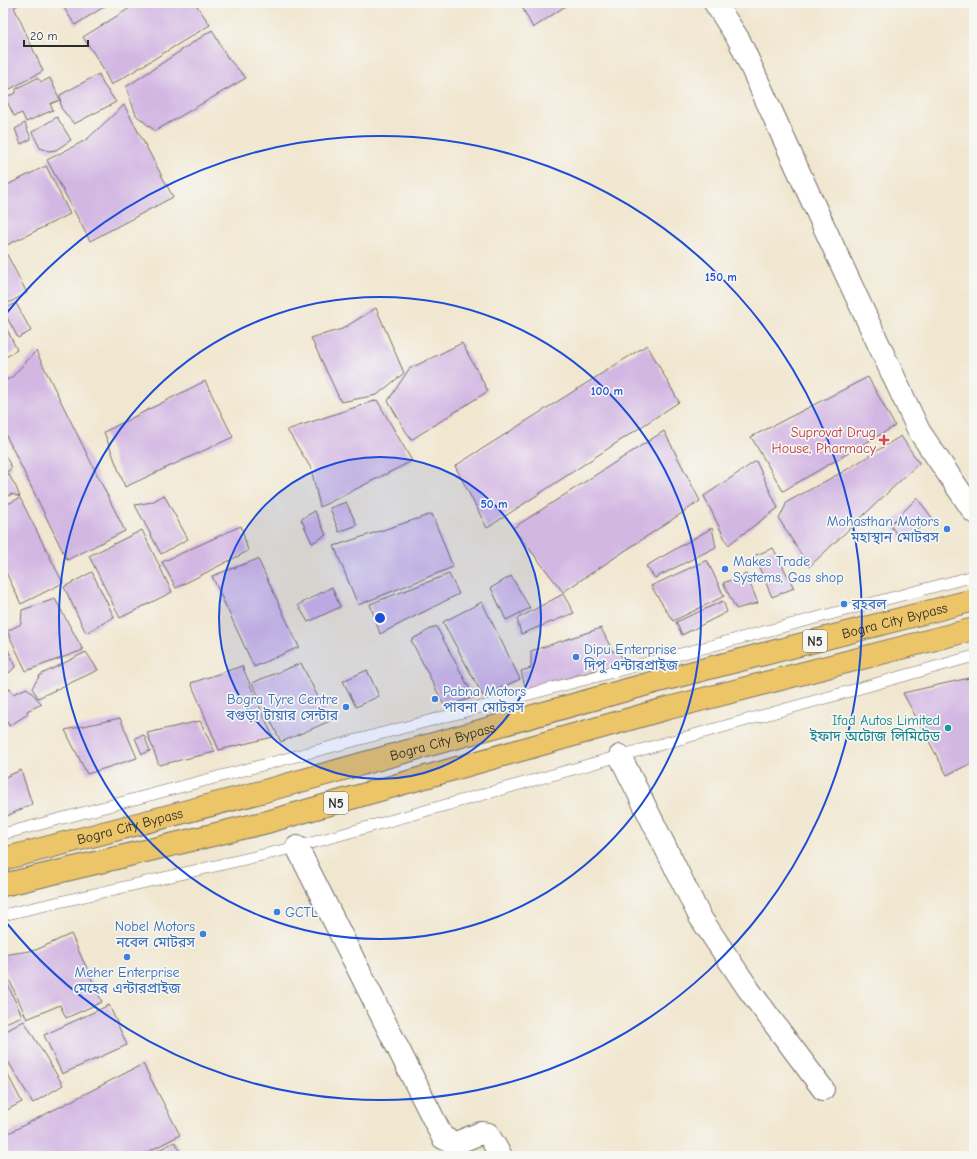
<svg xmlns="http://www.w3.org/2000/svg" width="977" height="1159" viewBox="0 0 977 1159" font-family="'Comic Neue','Noto Sans Bengali',sans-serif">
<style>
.building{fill:#d3b7e3}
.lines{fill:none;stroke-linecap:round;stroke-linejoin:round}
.lane-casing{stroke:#706d65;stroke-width:12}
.street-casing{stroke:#706d65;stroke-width:24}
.highway-casing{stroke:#706d65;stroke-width:24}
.lane{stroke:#fff;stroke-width:11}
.street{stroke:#fff;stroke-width:22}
.highway{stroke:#ecc569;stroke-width:22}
.ring{fill:none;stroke:#1d4ed8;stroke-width:2}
.health-dot{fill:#e0444e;stroke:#f6f6f2;stroke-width:1.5}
.shop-dot{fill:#3f7fe0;stroke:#f6f6f2;stroke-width:1.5}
.culture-dot{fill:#0f9aa8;stroke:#f6f6f2;stroke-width:1.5}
.labels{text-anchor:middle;stroke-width:3.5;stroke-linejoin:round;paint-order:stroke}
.shield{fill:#f6f6f2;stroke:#686867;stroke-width:1}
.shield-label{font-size:13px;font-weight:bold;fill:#2b2b2b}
.health-label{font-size:14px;fill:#be3a42;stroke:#f6f6f2;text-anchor:end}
.shop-label{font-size:14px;fill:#366cbe;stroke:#f6f6f2;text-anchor:start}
.street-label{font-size:14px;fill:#2b2b2b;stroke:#f6f6f2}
.culture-label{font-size:14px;fill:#0d838f;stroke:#f6f6f2;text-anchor:end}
.centre{fill:#1d4ed8;stroke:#f6f6f2;stroke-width:2}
.ring-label{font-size:12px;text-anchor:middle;font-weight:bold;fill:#1d4ed8;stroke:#f6f6f2;stroke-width:3.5;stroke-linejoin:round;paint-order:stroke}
</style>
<rect width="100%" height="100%" fill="#f6f6f2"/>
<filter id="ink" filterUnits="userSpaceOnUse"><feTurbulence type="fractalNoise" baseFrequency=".025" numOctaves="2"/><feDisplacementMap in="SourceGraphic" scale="8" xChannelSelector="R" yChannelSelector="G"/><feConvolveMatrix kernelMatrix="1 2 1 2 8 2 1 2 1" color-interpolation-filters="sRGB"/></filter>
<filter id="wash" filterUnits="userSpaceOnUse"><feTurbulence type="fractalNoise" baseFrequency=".012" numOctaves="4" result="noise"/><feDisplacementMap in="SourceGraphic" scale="16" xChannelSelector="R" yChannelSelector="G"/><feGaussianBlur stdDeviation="0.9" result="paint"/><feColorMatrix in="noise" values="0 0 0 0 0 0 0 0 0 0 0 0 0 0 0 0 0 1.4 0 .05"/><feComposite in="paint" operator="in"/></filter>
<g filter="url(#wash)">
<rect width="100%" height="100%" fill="#f1e7d0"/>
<g id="blocks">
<!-- building -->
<path class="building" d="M3,3H22L14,7L43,71L3,93Z
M61,3H110L75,25Z
M138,3H195L210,25L111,85L100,63L83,37Z
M520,3H570L533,28Z
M212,30L227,57L246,78L155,131L136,115L126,87Z
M99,74L103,84L116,102L74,124L61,108L60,95Z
M37,78L42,82L50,78L60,100L50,104L53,110L26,122L22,113L14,116L5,97L16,93V89Z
M124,105L173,197L90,241L47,160L86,140Z
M57,117L71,140L56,150L49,151L40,148L32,132Z
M25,123L31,139L21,144L15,129Z
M46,166L70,214L3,247L27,293L3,306V187Z
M16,303L31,331L18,338L3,310Z
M376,308L404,373L377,395L341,402L311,338L342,329Z
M3,321L17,350L3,359Z
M462,343L488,391L411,440L388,401L409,369Z
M647,345L679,402L487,528L455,466Z
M36,351L125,531L67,560L3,429V382L12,377Z
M868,377L895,426L783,491L751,437Z
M205,381L233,437L125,487L104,432Z
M377,400L412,461L320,507L311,468L287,430Z
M664,431L700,501L563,592L513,528Z
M901,436L919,463L809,567L779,519L787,502L846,470Z
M3,452L12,468L3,475Z
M756,461L778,508L728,545L704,496Z
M8,473L16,487L20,497L12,494L3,498V478Z
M164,495L188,539L161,554L135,505L152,502Z
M20,498L63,583L21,604L3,566V506Z
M917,498L933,519L901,540L890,525Z
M346,502L357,525L339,532L330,508Z
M315,511L326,535L312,543L301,519Z
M432,514L453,567L358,605L334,546Z
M241,526L248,551L176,588L162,562Z
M712,528L716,547L655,578L646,566Z
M142,530L172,592L120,618L89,556Z
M773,548L794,588L772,597L754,556Z
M258,559L299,647L254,667L212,576Z
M707,560L724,596L673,621L651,586Z
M92,572L114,617L86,633L64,587Z
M449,574L459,594L380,634L370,604Z
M746,574L758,603L736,609L723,583Z
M511,576L530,608L506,620L491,588Z
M332,587L340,607L308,622L298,605Z
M563,594L574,613L521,634L517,619Z
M3,595L7,606L3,608Z
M55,599L83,650L26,671L7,631L21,624L22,610Z
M723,601L727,612L682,635L676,622Z
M482,602L520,679L483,696L443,622Z
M436,626L474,697L445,707L411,640Z
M601,628L613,652L619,651L624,662L526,690L521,671L531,668V651Z
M3,641L16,666L9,673L5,664L3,665Z
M86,652L98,670L38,698L32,688L40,675Z
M301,663L330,721L281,742L252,683Z
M242,666L273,737L219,750L191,683Z
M367,670L379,696L356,707L343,681Z
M3,675L8,687L3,688Z
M969,678L974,694V762L947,775L903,693Z
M27,688L42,704L27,711L28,714L9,726L3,714V692L10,689L13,694Z
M120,718L137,758L87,774L65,730Z
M200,721L215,752L159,765L147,733Z
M144,735L150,751L142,754L135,738Z
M21,770L32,804L3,818V778Z
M71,934L102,1002L66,1018L60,1005L27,1019L3,966V955L36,950Z
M3,974L22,1016L3,1024Z
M109,1005L127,1045L62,1074L44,1035Z
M24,1021L63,1085L33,1103L3,1053V1033Z
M143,1064L180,1135L140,1156H10L3,1143V1136Z
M3,1066L22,1102L3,1112Z
M175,1142L180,1151L171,1156H146Z"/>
</g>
</g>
<g filter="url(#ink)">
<use href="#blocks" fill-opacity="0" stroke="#706d65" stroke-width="1"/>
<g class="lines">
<defs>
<path id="lane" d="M3,834L974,576
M3,915L297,847L974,656"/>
<path id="street" d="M715,3L739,40L818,214L919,431L974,512
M620,756L700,917L749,990L823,1089
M297,847L443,1138L456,1143L481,1133L488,1134L501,1156"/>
<g id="highway">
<path id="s1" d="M3,859L261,792L655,682L974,600"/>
<path d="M3,885L267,822L665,709L974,629"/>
</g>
</defs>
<!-- lane casing -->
<use href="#lane" class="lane-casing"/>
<!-- street casing -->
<use href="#street" class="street-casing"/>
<!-- highway casing -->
<use href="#highway" class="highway-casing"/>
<!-- lane -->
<use href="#lane" class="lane"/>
<!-- street -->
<use href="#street" class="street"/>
<!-- highway -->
<use href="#highway" class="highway"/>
</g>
</g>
<!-- distance rings -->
<circle cx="380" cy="618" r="161" fill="#1d4ed8" fill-opacity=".12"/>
<g class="ring">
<circle cx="380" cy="618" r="161"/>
<circle cx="380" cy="618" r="321"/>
<path d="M5 315A482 482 0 1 1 5 921"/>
</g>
<!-- markers -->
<path class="health-dot" d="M882 434h4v4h4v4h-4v4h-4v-4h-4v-4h4z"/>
<g class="shop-dot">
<circle cx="947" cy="529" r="4"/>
<circle cx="725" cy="569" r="4"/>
<circle cx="844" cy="604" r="4"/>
<circle cx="576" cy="657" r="4"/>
<circle cx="435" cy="699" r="4"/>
<circle cx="346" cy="707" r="4"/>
<circle cx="277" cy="912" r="4"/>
<circle cx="203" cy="934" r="4"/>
<circle cx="127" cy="957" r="4"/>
</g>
<circle class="culture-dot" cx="948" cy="728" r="4"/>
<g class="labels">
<!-- shield labels -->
<g class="shield">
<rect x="803" y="630" width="24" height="22" rx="3"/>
<rect x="324" y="792" width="24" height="22" rx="3"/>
</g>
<g class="shield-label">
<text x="815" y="646">N5</text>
<text x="336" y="808">N5</text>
</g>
<!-- health labels -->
<g class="health-label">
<text x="876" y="437">Suprovat Drug<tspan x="876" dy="16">House, Pharmacy</tspan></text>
</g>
<!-- shop labels -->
<g class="shop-label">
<text x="939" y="526" text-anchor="end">Mohasthan Motors<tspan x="939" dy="16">মহাস্থান মোটরস</tspan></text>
<text x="733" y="566">Makes Trade<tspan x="733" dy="16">Systems, Gas shop</tspan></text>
<text x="852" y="609">রহবল</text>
<text x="584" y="654">Dipu Enterprise<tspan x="584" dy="16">দিপু এন্টারপ্রাইজ</tspan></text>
<text x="443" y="696">Pabna Motors<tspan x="443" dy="16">পাবনা মোটরস</tspan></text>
<text x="338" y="704" text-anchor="end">Bogra Tyre Centre<tspan x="338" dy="16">বগুড়া টায়ার সেন্টার</tspan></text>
<text x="285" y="917">GCTL</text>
<text x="195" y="931" text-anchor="end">Nobel Motors<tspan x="195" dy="16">নবেল মোটরস</tspan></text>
<text x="127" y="977" text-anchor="middle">Meher Enterprise<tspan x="127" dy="16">মেহের এন্টারপ্রাইজ</tspan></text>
</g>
<!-- street labels -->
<g class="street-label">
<text dy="5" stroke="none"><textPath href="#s1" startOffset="923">Bogra City Bypass</textPath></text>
<text dy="5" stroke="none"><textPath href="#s1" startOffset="455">Bogra City Bypass</textPath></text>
<text dy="5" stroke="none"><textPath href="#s1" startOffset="131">Bogra City Bypass</textPath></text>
</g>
<!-- culture labels -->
<g class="culture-label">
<text x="940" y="725">Ifad Autos Limited<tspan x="940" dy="16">ইফাদ অটোজ লিমিটেড</tspan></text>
</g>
</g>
<circle cx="380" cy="618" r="6" class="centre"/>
<g class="ring-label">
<text x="721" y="281">150 m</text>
<text x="607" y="395">100 m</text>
<text x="494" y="508">50 m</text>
</g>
<!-- margin -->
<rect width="977" height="1159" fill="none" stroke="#f6f6f2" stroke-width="16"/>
<!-- scale -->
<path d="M24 40v6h64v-6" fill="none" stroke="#2b2b2b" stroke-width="2"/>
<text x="30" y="40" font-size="12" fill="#2b2b2b" stroke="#f6f6f2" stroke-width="3" paint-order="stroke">20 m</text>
</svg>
